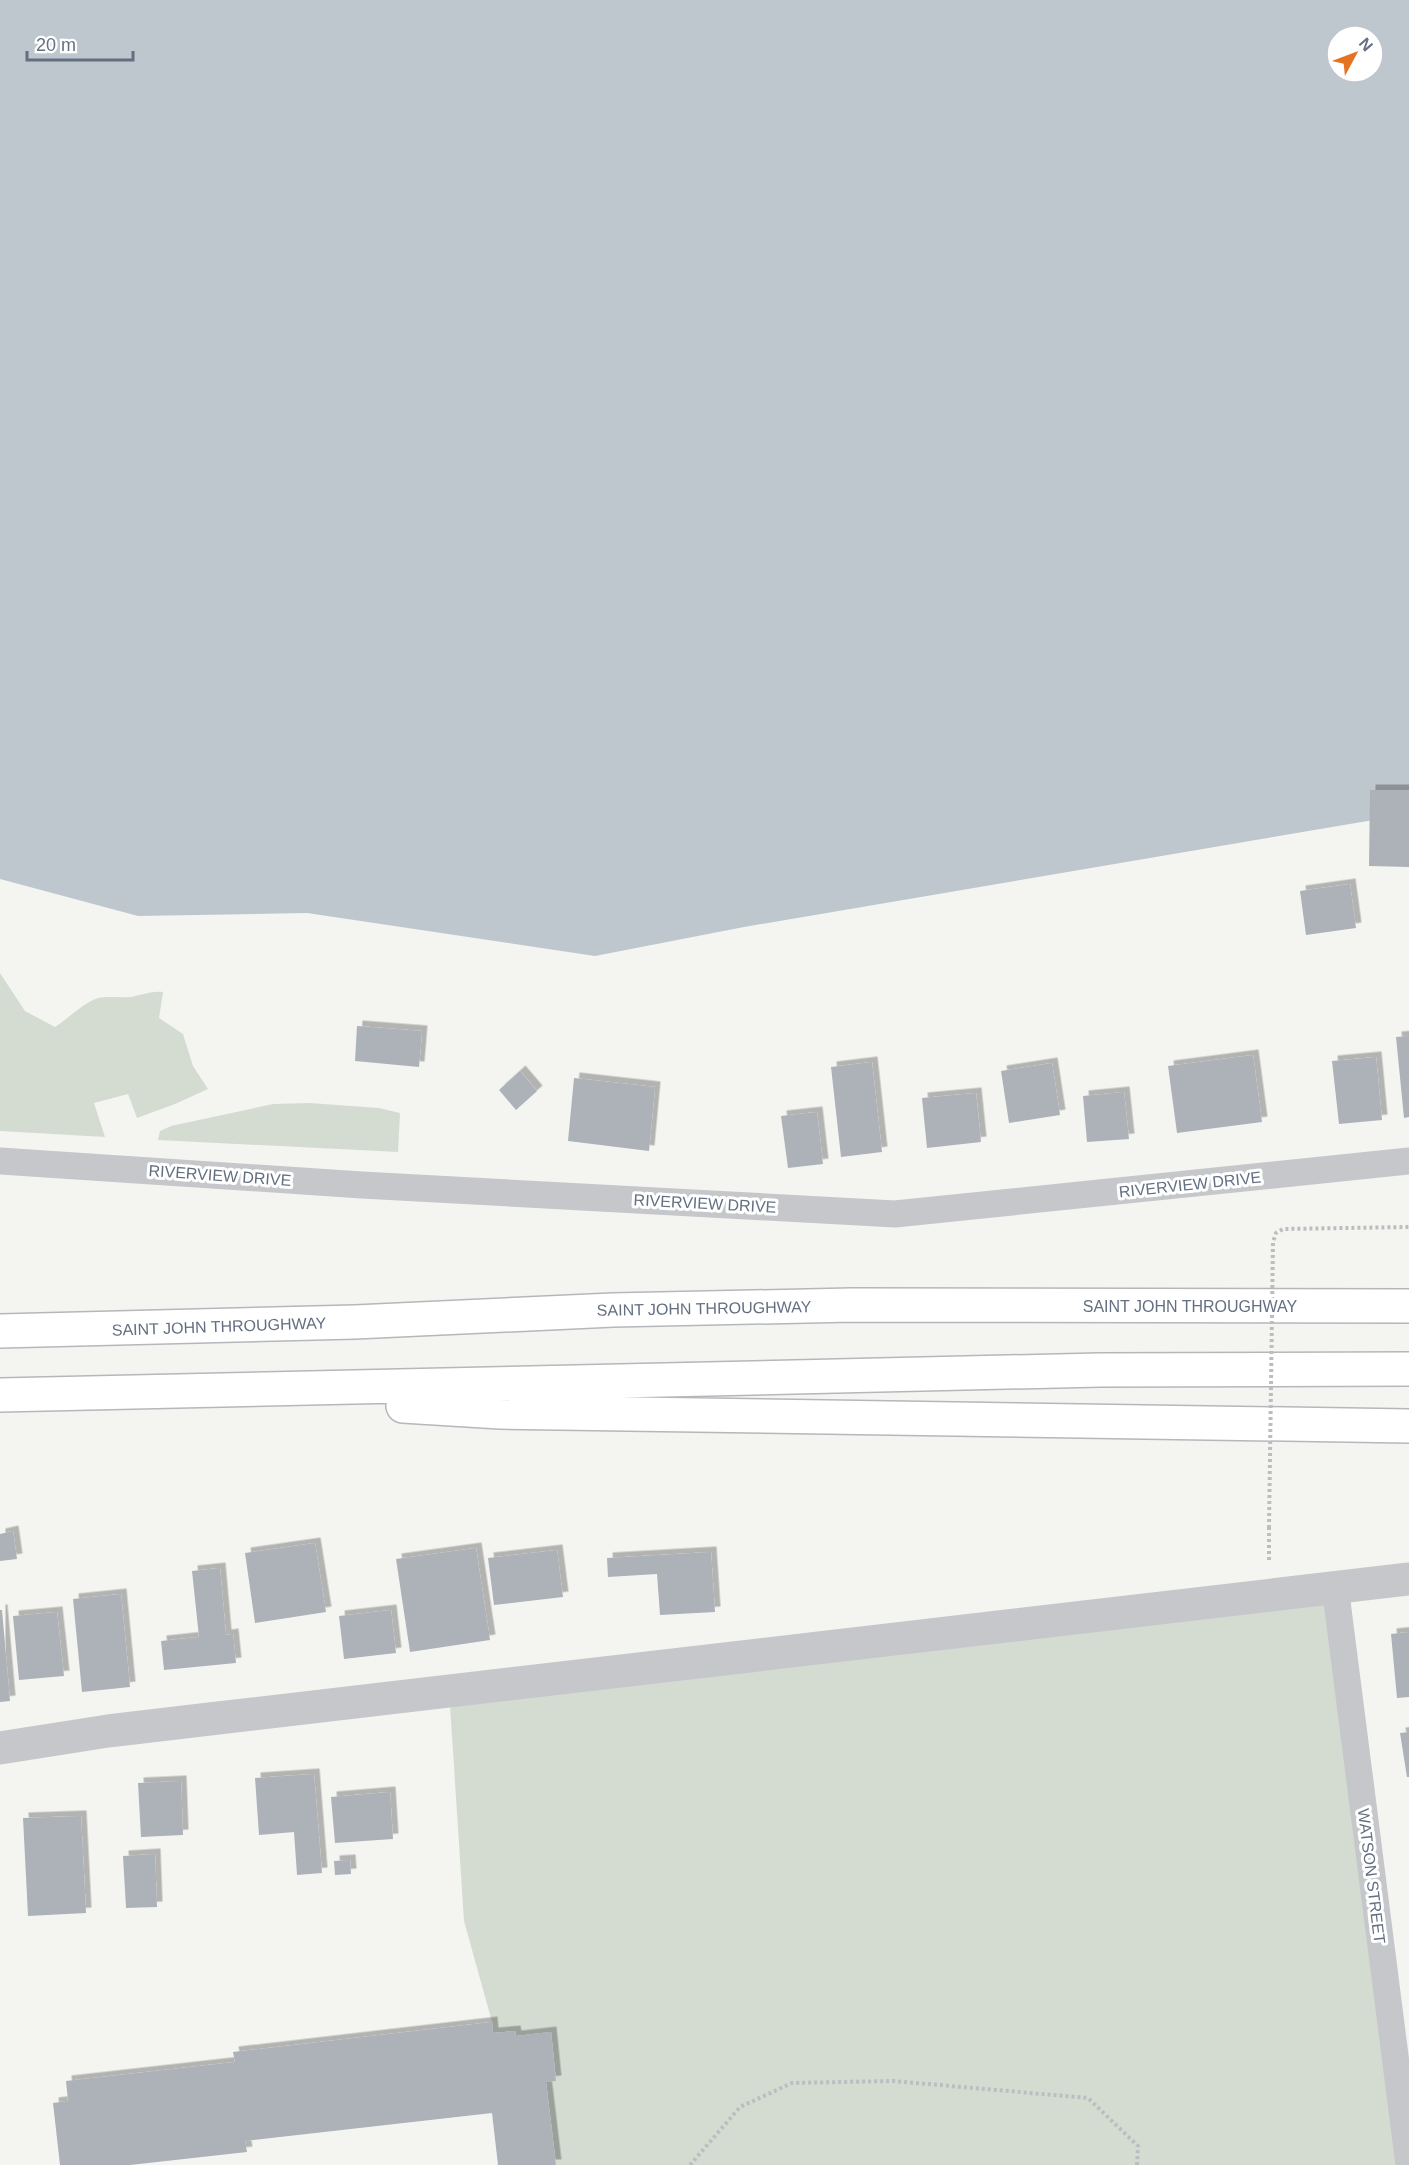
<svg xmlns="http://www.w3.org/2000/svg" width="1409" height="2165" viewBox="0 0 1409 2165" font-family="Helvetica,sans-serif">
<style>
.green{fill:#d4dcd2}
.water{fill:#bfc7ce;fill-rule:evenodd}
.building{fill:#adb2b9;filter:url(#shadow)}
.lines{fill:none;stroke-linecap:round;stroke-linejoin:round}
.motorway-casing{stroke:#b5b7bb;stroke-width:36}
.path{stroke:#bcbdc0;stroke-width:4;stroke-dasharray:3 3;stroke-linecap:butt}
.minor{stroke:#c5c7cb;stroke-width:27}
.tertiary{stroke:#c5c7cb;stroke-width:33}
.motorway{stroke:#fff;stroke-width:33}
.path-bridge{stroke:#bcbdc0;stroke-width:4;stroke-dasharray:3 3;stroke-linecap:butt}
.labels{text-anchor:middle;stroke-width:6;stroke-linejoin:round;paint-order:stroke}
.street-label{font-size:16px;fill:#646f82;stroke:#fff}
</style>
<defs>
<filter id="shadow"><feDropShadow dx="5.5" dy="-5.5" stdDeviation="0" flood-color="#0004"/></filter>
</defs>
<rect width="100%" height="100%" fill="#f4f5f1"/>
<!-- green -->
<path class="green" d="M0,973L25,1011L55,1027C69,1018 83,1003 98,998C108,996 121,998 131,997C142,995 151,991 163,992L159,1018L183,1034L193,1066L208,1089L175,1104L137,1118L128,1094L94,1103L105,1137L0,1131Z
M310,1103L379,1108L400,1113L398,1152L158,1140L160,1131L171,1126L273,1104Z
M1335,1586L1409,2165H556L546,2082L556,2080L551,2033L516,2036L515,2031L493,2033L492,2022L464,1921L449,1690Z"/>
<!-- water -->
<path class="water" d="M0,0H1409V814L744,927L595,956L307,913L138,916L0,879ZM1337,36H1373V72H1337Z"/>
<!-- building -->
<path class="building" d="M1370,790H1409V867L1369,866Z
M1350,884L1356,928L1306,935L1300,891Z
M357,1026L422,1031L419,1067L355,1061Z
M1409,1036V1117L1404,1118L1396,1037Z
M1253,1055L1262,1122L1177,1133L1168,1066Z
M1376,1057L1382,1120L1339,1124L1332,1061Z
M872,1062L882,1152L841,1157L831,1067Z
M1052,1063L1060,1115L1009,1123L1001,1071Z
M520,1071L537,1091L516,1110L499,1090Z
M574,1078L655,1087L649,1151L568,1141Z
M1124,1092L1129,1139L1087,1142L1083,1096Z
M976,1093L981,1142L927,1148L922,1098Z
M817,1112L823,1164L788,1168L781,1116Z
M13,1531L17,1559L0,1561V1534Z
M315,1543L326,1612L255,1623L245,1553Z
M476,1548L490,1640L410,1652L396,1559Z
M557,1550L563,1597L494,1605L488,1558Z
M711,1552L715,1612L660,1615L657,1574L608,1577L607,1558Z
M220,1568L226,1635L233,1634L236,1663L164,1670L161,1641L199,1637L192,1571Z
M121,1594L130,1687L82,1692L73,1599Z
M0,1610H2L10,1701L0,1702Z
M391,1610L396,1653L344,1659L339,1616Z
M57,1612L64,1676L19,1680L13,1616Z
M1409,1632V1697L1397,1698L1391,1634Z
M1409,1732V1777H1407L1400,1733Z
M314,1774L322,1873L297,1875L294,1832L259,1835L255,1778Z
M181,1781L183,1835L141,1837L138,1783Z
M390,1792L393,1839L335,1843L331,1797Z
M81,1816L86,1913L28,1916L23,1818Z
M155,1854L157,1907L126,1908L123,1856Z
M350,1860L351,1874L335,1875L334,1861Z
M492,2022L493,2033L515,2031L516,2036L551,2032L556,2081L546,2082L556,2165H498L492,2113L245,2141L247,2152L130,2165H60L53,2103L68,2101L66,2081L235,2062L233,2052Z"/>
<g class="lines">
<defs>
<path id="motorway" d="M0,1331L355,1322L613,1310L852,1305L1409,1306
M0,1395L1100,1370L1409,1369
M403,1406L500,1412L1409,1426"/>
</defs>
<!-- motorway casing -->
<use href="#motorway" class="motorway-casing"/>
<!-- path -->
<path class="path" d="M1269,1560V1528
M690,2165L740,2107L792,2083L893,2081L1088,2098L1138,2146L1137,2165"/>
<!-- minor -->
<path class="minor" d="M0,1161L362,1185L895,1214L1409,1161
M1335,1586L1409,2165"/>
<!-- tertiary -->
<path class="tertiary" d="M0,1748L108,1731L218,1718L1409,1579"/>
<!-- motorway -->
<use href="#motorway" class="motorway"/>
<!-- path-bridge -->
<path class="path-bridge" d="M1269,1528L1273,1242L1276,1233L1283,1229L1409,1227"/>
</g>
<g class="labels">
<!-- street labels -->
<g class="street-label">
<text transform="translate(220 1175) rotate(4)" y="6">RIVERVIEW DRIVE</text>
<text transform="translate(1190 1184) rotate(-6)" y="6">RIVERVIEW DRIVE</text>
<text transform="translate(705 1203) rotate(3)" y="6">RIVERVIEW DRIVE</text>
<text x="1190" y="1312">SAINT JOHN THROUGHWAY</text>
<text transform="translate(704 1308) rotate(-1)" y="6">SAINT JOHN THROUGHWAY</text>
<text transform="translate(219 1326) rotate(-2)" y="6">SAINT JOHN THROUGHWAY</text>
<text transform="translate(1372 1876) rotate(83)" y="6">WATSON STREET</text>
</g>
</g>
<!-- north arrow -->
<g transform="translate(1355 54) rotate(49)"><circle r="28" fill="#ffffff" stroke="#c1c5cd" stroke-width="1.5"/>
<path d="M0-4.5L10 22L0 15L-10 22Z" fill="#e47322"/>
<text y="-9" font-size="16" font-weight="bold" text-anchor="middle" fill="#646f82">N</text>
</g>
<!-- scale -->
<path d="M27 51v9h106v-9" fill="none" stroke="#646f82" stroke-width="3"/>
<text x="36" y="51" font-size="18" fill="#646f82" stroke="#ffffff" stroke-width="4.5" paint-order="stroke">20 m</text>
</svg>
